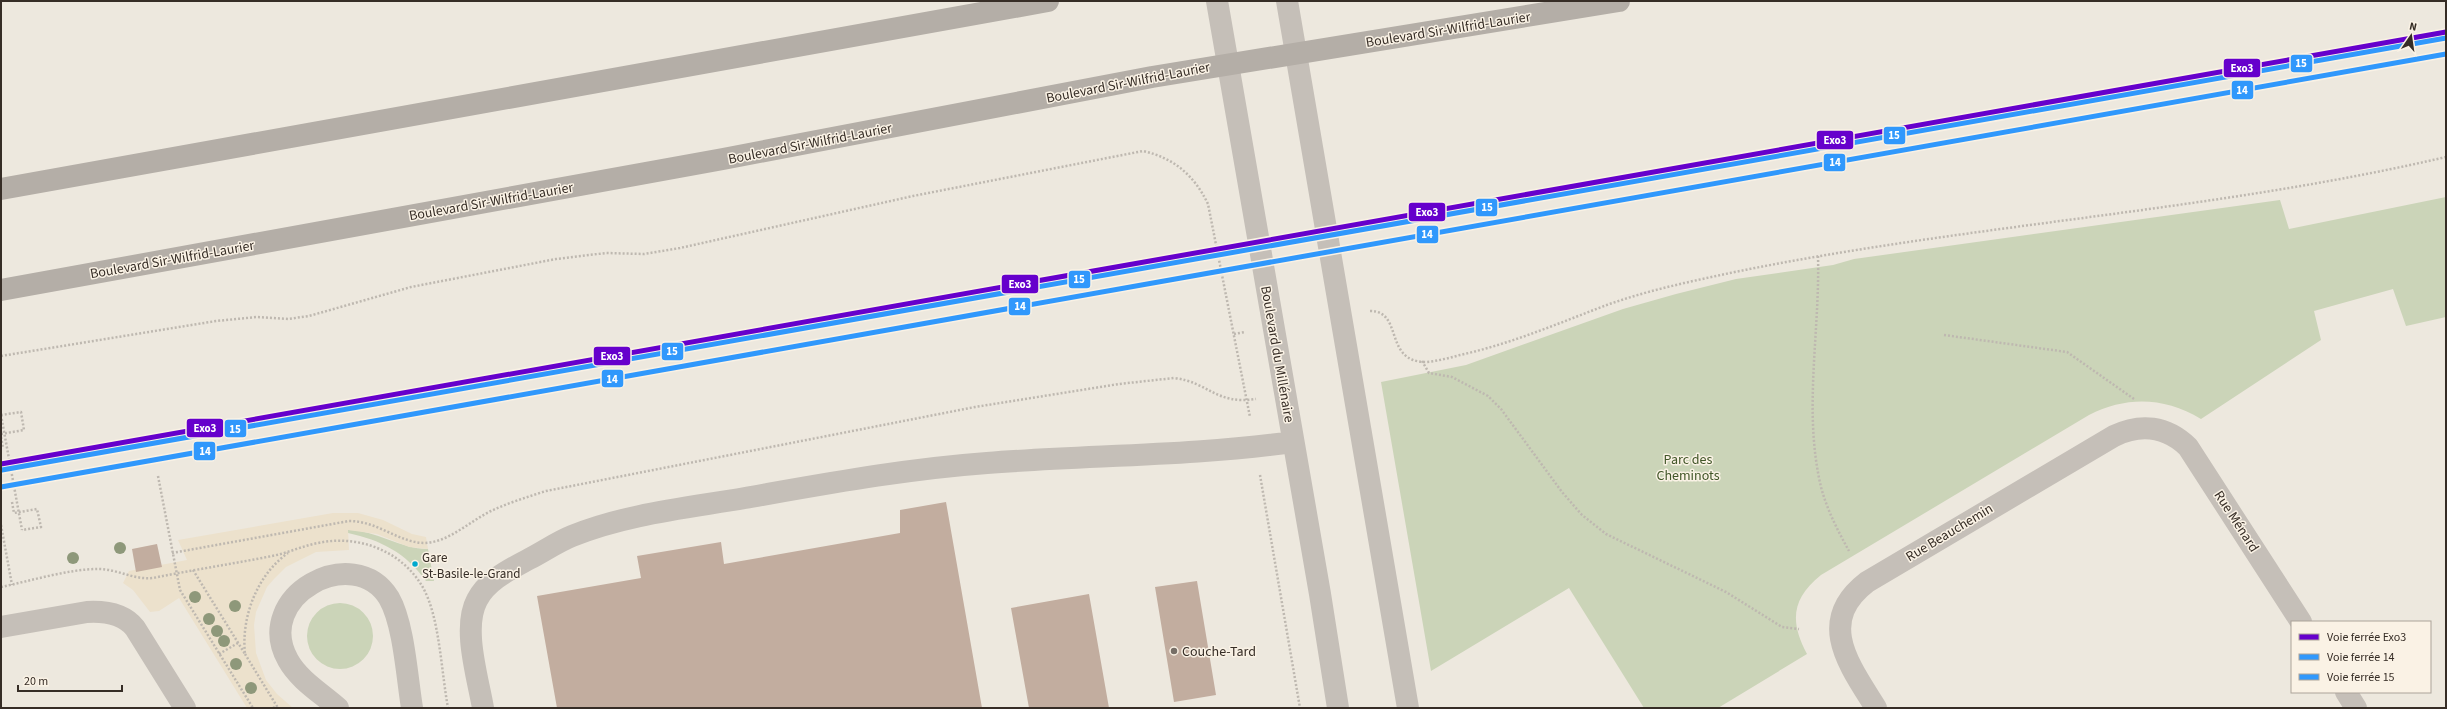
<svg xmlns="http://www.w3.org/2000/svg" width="2447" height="709" viewBox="0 0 2447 709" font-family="'Source Sans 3',sans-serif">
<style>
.green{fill:#cbd4b8}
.plaza{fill:#ece1cc}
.building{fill:#c2ad9f}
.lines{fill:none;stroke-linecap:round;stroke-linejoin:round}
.path{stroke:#beb8b0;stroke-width:2.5;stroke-dasharray:2 2;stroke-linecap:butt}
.minor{stroke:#c5bfb8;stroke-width:22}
.major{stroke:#b4aea7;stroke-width:22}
.path-bridge{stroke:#beb8b0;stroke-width:2.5;stroke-dasharray:2 2;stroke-linecap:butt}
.rail-1-casing{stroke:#faf2e5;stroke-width:8}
.rail-2-casing{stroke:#faf2e5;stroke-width:8}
.rail-3-casing{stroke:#faf2e5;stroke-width:8}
.rail-1{stroke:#60c;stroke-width:5}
.rail-2{stroke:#3098fc;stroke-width:5}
.rail-3{stroke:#3098fc;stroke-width:5}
.tree{fill:#8e987a}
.bus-dot{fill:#00a9ce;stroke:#faf2e5;stroke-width:1.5}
.poi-dot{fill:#766e66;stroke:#faf2e5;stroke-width:1.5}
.labels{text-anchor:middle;stroke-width:3;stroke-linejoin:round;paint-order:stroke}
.bus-label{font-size:13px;fill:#362d26;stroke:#faf2e5;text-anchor:start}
.street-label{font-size:14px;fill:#362d26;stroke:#faf2e5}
.park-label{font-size:14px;fill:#415628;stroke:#faf2e5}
.poi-label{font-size:14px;fill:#362d26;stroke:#faf2e5;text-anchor:start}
.line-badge{stroke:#faf2e5;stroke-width:1.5}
.badge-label{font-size:11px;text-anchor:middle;font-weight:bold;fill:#fff}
</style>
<rect width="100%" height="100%" fill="#ede8de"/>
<!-- green -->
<path class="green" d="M2446,197V317L2406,326L2393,289L2314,311L2321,340L2201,419C2164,397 2127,396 2089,415L1821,575C1791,599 1790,622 1807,654L1718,708H1644L1569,588L1431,671L1381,382L1466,365L1623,309L1676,294L1736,279L1833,265L1854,259L2280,200L2289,229Z
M348,530C376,530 400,549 428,549L434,581H426C406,553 381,540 348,533Z
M307 636a33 33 0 1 1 66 0a33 33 0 1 1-66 0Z"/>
<!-- plaza -->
<path class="plaza" d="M333,513H358L383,520L412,534L426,537L428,549L409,547L377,534L348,530L349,550L316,552L286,567L274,579L267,587L256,612L254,625L256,653L266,680L277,694L293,708H247L179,598L159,611L150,612L133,590L123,583L129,571L187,560L178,540Z"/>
<!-- building -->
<path class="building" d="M946,502L982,708H557L537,596L641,578L637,556L721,542L724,564L900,533V510Z
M157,544L162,567L136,572L132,549Z
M1197,581L1216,695L1174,702L1155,587Z
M1089,594L1109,708H1029L1011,608Z"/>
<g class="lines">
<!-- path -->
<path class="path" d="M1818,256C1820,333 1803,411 1821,487C1827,510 1838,531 1849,551
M1370,311C1404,311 1383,362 1426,362C1438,361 1449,358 1460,355C1510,344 1557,324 1604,306C1645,291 1688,282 1730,273C1967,224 2210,212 2446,157
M1234,334L1245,332
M1944,335L2067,352L2134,399
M1,356L216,321L257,317L288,319L309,316L411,287L556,259L606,253L644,254L680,248L913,196L1143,151C1174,158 1194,175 1208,204L1250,417
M1422,361L1429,373L1452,377L1488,396L1501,409L1562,492L1582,515L1606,534L1726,592L1782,627L1799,629
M1,434L24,430L21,412L1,415
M1,437L3,448
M1260,475L1300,708
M158,476L180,590L253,708
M12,502L14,513L37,509L41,527L22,530
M1,525L12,585
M172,553L349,521C378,521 399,543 425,543C449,542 470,521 491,511C508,503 527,497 546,491L975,407L1119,384L1174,378C1209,382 1215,405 1256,399
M193,570L245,654C241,617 257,575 288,553
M1,587C30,581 69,569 98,569C118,569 133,580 153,578C192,570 232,564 272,556C288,553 302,546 318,543C364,533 413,556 429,601C440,631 442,675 448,708
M219,654L238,643
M245,654L278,708
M273,708L277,706"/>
<!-- minor -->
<path class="minor" d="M1217,1L1320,594L1338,708
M1287,1L1408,708
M1,627L87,612C105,611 124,614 135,628L185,708
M2346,692L2356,708
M338,708C321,693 299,680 288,660C252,596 354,541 389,598C404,624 407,678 412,708
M483,708C478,678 462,628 477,600C487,580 511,569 529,559C543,552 557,542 572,536C626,514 687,508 745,498C825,484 905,469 987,463C1088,455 1192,456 1293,442
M1876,708C1850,666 1815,622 1867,582L2114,436C2141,423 2166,426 2188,447L2301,622"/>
<!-- major -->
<path class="major" d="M1,189L1048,1
M1,290L723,159L1152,77L1619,1"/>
<!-- path-bridge -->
<path class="path-bridge" d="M1,415L22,530"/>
<defs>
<path id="rail-1" d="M1,464L2446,32"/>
<path id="rail-2" d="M1,487L2446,54"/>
<path id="rail-3" d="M2,470L2446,38"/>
</defs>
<!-- rail-1 casing -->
<use href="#rail-1" class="rail-1-casing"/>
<!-- rail-2 casing -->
<use href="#rail-2" class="rail-2-casing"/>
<!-- rail-3 casing -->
<use href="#rail-3" class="rail-3-casing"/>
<!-- rail-1 -->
<use href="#rail-1" class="rail-1"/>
<!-- rail-2 -->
<use href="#rail-2" class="rail-2"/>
<!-- rail-3 -->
<use href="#rail-3" class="rail-3"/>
</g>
<!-- trees -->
<g class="tree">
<circle cx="120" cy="548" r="6"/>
<circle cx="73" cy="558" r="6"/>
<circle cx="195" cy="597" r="6"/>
<circle cx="235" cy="606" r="6"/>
<circle cx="209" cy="619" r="6"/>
<circle cx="217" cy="631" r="6"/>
<circle cx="224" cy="641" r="6"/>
<circle cx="236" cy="664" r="6"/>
<circle cx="251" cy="688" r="6"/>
</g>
<!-- markers -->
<circle class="bus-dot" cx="415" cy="564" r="3.5"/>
<circle class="poi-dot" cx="1174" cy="651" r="4"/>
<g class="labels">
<!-- bus labels -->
<g class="bus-label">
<text x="422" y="562">Gare<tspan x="422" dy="16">St-Basile-le-Grand</tspan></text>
</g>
<!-- street labels -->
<g class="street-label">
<text transform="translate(1448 29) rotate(-9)" y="5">Boulevard Sir-Wilfrid-Laurier</text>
<text transform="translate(1128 82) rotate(-11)" y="5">Boulevard Sir-Wilfrid-Laurier</text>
<text transform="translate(810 143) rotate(-11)" y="5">Boulevard Sir-Wilfrid-Laurier</text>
<text transform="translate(491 201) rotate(-10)" y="5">Boulevard Sir-Wilfrid-Laurier</text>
<text transform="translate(172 259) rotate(-10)" y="5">Boulevard Sir-Wilfrid-Laurier</text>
<text transform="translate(1278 354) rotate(80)" y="5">Boulevard du Millénaire</text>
<text transform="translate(2237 521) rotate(57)" y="5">Rue Ménard</text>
<text transform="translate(1949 532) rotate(-31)" y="5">Rue Beauchemin</text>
</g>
<!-- park labels -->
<g class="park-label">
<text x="1688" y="464">Parc des<tspan x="1688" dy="16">Cheminots</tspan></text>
</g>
<!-- poi labels -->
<g class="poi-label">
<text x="1182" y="656">Couche-Tard</text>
</g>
</g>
<g class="line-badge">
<rect x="2290" y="54" width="23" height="19" rx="4" fill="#3098fc"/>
<rect x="2223" y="58" width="38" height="20" rx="4" fill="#60c"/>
<rect x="2231" y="80" width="23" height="20" rx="4" fill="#3098fc"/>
<rect x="1883" y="126" width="23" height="19" rx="4" fill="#3098fc"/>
<rect x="1816" y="130" width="38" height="20" rx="4" fill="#60c"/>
<rect x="1823" y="153" width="23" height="19" rx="4" fill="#3098fc"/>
<rect x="1475" y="198" width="23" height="19" rx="4" fill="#3098fc"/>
<rect x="1408" y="202" width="38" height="20" rx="4" fill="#60c"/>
<rect x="1416" y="225" width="23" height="19" rx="4" fill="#3098fc"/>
<rect x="1068" y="270" width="23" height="19" rx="4" fill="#3098fc"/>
<rect x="1001" y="274" width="38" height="20" rx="4" fill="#60c"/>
<rect x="1008" y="297" width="23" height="19" rx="4" fill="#3098fc"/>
<rect x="661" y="342" width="23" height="19" rx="4" fill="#3098fc"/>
<rect x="593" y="346" width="38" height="20" rx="4" fill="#60c"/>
<rect x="601" y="369" width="23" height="19" rx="4" fill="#3098fc"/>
<rect x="186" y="418" width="38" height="20" rx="4" fill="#60c"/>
<rect x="224" y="419" width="23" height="19" rx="4" fill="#3098fc"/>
<rect x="193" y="441" width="23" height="20" rx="4" fill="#3098fc"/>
</g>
<g class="badge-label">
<text x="2301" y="67">15</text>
<text x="2242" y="72">Exo3</text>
<text x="2242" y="94">14</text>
<text x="1894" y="139">15</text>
<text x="1835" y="144">Exo3</text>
<text x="1835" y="166">14</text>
<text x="1487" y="211">15</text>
<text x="1427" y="216">Exo3</text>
<text x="1427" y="238">14</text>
<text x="1079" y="283">15</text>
<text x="1020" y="288">Exo3</text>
<text x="1020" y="310">14</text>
<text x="672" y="355">15</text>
<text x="612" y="360">Exo3</text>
<text x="612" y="383">14</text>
<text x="205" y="432">Exo3</text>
<text x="235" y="433">15</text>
<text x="205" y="455">14</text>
</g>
<!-- border -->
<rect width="2447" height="709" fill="none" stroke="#362d26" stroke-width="4"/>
<!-- legend -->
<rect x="2291" y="621" width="140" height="72" fill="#faf2e5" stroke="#aca399"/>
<rect x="2299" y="634" width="20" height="6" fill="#6600cc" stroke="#aca399"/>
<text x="2327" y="641" font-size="12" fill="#362d26">Voie ferrée Exo3</text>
<rect x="2299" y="654" width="20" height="6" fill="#3098fc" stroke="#aca399"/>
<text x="2327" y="661" font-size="12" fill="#362d26">Voie ferrée 14</text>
<rect x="2299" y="674" width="20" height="6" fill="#3098fc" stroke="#aca399"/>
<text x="2327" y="681" font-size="12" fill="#362d26">Voie ferrée 15</text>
<!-- north arrow -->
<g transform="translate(2411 36) rotate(13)" stroke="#faf2e5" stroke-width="3" paint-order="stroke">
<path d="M0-3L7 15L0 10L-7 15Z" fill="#362d26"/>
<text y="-6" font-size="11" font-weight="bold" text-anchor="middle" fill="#362d26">N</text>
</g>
<!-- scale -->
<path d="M18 685v6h104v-6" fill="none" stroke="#362d26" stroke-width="2"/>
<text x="24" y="685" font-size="12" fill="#362d26" stroke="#faf2e5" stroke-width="3" paint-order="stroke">20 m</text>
</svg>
